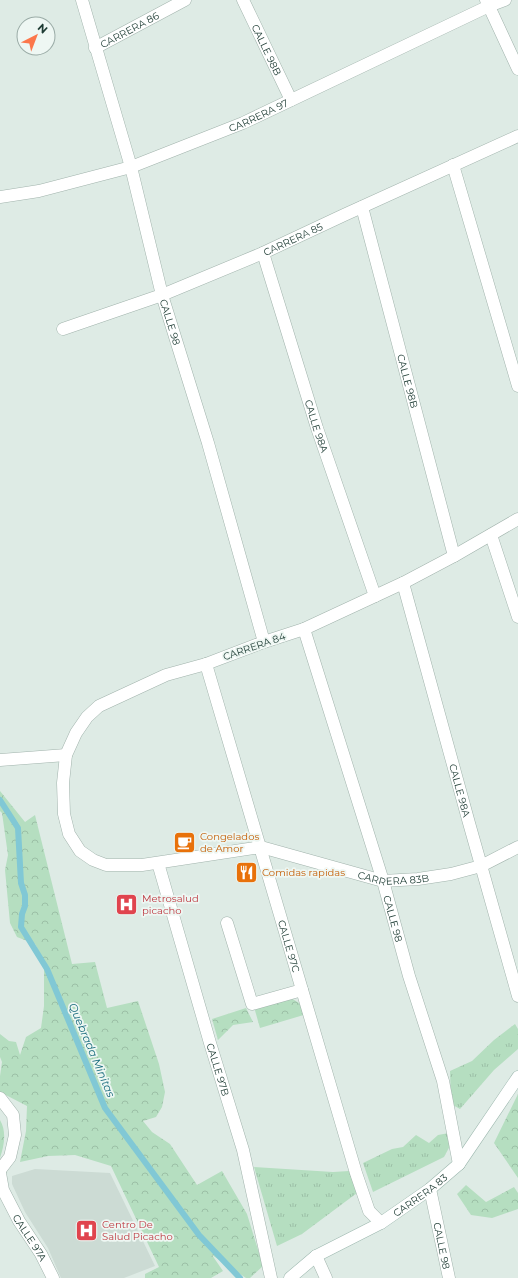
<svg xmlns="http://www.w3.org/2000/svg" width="518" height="1278" viewBox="0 0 518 1278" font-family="Montserrat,sans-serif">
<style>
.built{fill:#ccdbd4}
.forest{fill:url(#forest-crowns)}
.park{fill:url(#park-tufts)}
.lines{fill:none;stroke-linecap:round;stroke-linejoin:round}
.stream{stroke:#81c8d5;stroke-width:6}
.street-casing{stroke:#a1b3ac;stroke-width:13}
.secondary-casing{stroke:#9cb7ae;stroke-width:13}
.street{stroke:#fff;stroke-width:12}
.secondary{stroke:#fff;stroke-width:12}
.labels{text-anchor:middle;stroke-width:3.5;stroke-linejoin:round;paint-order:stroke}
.street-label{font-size:10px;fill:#1e3c34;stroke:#eef7f3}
.food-label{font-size:10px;fill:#c56008;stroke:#eef7f3;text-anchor:start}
.health-label{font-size:10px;fill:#be3a42;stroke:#eef7f3;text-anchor:start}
.water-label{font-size:11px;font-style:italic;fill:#156a7b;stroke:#eef7f3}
</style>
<defs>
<pattern id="forest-crowns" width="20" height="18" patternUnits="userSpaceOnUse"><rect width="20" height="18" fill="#b5dec0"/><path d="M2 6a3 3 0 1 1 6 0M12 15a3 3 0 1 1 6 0" fill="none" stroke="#9bbfa6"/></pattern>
<pattern id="park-tufts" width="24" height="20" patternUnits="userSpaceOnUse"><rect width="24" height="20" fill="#b5dec0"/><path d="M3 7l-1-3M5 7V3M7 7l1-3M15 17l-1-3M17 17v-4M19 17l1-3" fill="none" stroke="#9bbfa6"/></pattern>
</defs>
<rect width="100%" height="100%" fill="#deebe5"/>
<!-- built -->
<path class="built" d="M35,1169L110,1173L155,1266L124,1278H61L48,1248L25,1212L12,1184V1176Z"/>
<!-- forest -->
<path class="forest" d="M0,791L25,822L35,815L72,964L95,962L107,1008L138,1001L159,1064L165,1092L162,1107L156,1117L143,1121L152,1132L170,1144L197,1185L222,1171L247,1214L263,1266L250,1278H246L212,1255L223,1271L211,1278H145V1274L159,1267L111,1166L75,1155L48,1156L20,1162L26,1131L27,1106L0,1092V1076L2,1062L0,1057V1034L9,1041L16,1042L20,1055L26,1037L41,1028L44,1006V961L35,944L17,937L10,923L5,870L8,855L2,813L0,811Z
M291,998L299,1003L307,1014L260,1028L254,1007Z
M246,1008L253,1022L233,1025L218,1040L212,1019Z
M518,1094V1178L494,1143Z
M0,1120C7,1132 4,1146 0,1158Z
M466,1185L486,1202L514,1187L518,1193V1209L492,1218L471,1215L457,1194Z"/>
<!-- park -->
<path class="park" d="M515,1024L518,1029V1049L494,1070L460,1109L451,1104L450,1071L472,1061L494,1040Z
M449,1133L451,1144L444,1157L373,1192L363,1163L392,1149L403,1147L416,1135L429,1143L438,1135Z
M254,1167L333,1172L349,1171L357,1193L302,1234L277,1246Z"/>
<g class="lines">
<!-- stream -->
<path class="stream" d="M0,800L18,828L21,883L25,895V906L22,914L21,927L47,969L105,1108L199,1235L240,1278"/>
<defs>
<g id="street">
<path id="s1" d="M82,0L131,167L162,295L208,443L264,642"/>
<path id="s2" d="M243,0L291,100"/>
<path d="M486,0L518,69"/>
<path id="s3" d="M95,48L185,0"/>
<path d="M453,165L518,386"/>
<path id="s4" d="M0,197L39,191L131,167L243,123L489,6L505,0"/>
<path id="s5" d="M362,207L454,556"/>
<path id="s6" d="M263,253L317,428L375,596"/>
<path id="s7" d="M63,329L162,295L263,253L344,215L518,136"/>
<path id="s8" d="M518,519L454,556L403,583L304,629L264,642L206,664L166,675L99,706L87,717L76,733L66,755L63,783L64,814L69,834L80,851L93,860L106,865H142L261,847L383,881L418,879L451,874L481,866L518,847"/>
<path d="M491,535L518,617"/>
<path id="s9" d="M403,583L469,823L518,996"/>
<path id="s10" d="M304,629L383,881L409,976L443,1081L459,1164"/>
<path id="s11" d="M206,664L356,1173L369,1211L381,1223"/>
<path d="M0,760L66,755"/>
<path id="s12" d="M158,863L210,1043L243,1150L271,1278"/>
<path d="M227,923L252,1004L302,990"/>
<path d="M0,1098L13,1115L15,1135L10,1157L0,1170"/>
<path id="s13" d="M0,1173L3,1190L19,1221L41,1254L53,1278"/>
<path id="s14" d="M430,1189L449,1278"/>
<path d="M316,1256L326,1278"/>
</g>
<g id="secondary">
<path id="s15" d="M290,1278L316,1256L381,1223L430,1189L459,1164L518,1077"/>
</g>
</defs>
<!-- street casing -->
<use href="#street" class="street-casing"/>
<!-- secondary casing -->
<use href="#secondary" class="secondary-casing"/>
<!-- street -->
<use href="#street" class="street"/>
<!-- secondary -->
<use href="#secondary" class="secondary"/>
</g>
<!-- icons -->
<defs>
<symbol id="cafe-square" viewBox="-11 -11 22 22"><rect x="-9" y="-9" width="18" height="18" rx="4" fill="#e8710a" stroke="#eef7f3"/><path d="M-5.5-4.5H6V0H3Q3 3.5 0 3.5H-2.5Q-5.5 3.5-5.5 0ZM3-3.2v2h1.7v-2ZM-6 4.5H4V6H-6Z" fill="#fff"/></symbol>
<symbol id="restaurant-square" viewBox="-11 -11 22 22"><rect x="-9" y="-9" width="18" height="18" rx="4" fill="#e8710a" stroke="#eef7f3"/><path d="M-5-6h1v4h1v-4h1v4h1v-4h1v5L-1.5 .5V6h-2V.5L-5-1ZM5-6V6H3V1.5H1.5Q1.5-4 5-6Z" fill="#fff"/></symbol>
<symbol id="hospital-square" viewBox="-11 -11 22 22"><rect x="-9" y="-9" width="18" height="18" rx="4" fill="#e0444e" stroke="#eef7f3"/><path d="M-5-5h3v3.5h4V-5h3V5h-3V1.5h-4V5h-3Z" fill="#fff"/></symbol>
</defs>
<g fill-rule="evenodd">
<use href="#cafe-square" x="172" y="830" width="25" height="25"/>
<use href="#restaurant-square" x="234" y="860" width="25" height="25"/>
<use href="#hospital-square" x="114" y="892" width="25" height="25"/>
<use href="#hospital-square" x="74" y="1218" width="25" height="25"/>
</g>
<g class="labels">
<!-- street labels -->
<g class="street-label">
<text dy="4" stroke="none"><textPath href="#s3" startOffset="39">CARRERA 86</textPath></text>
<text dy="4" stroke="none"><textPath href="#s2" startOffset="55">CALLE 98B</textPath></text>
<text dy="4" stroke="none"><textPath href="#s4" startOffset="272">CARRERA 97</textPath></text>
<text dy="4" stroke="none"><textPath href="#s7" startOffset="247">CARRERA 85</textPath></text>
<text dy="4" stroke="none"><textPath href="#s1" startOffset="334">CALLE 98</textPath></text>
<text dy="4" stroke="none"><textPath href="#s5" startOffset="180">CALLE 98B</textPath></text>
<text dy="4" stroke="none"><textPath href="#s6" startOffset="181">CALLE 98A</textPath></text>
<text transform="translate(254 646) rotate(-19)" y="4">CARRERA 84</text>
<text dy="4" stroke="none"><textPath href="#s9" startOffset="215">CALLE 98A</textPath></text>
<text dy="4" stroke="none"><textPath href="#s8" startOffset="943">CARRERA 83B</textPath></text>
<text dy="4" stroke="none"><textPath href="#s10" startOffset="303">CALLE 98</textPath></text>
<text dy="4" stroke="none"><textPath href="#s11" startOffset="294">CALLE 97C</textPath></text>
<text dy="4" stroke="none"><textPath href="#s12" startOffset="215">CALLE 97B</textPath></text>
<text dy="4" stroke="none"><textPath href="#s15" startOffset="155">CARRERA 83</textPath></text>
<text dy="4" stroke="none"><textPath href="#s13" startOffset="72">CALLE 97A</textPath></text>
<text dy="4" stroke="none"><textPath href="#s14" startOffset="58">CALLE 98</textPath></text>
</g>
<!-- food labels -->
<g class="food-label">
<text x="200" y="840">Congelados<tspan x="200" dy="12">de Amor</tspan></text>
<text x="262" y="876">Comidas rapidas</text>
</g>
<!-- health labels -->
<g class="health-label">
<text x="142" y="902">Metrosalud<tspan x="142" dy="12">picacho</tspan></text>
<text x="102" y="1228">Centro De<tspan x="102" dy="12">Salud Picacho</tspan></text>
</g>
<!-- water labels -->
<g class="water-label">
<text transform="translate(92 1050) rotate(67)" y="4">Quebrada Minitas</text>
</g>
</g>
<!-- north arrow -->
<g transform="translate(36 36) rotate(42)"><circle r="19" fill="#eef7f3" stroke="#9baca7"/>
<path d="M0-3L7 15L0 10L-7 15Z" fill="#fc774b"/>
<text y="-6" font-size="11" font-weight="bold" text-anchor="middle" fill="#1e3c34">N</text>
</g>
</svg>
